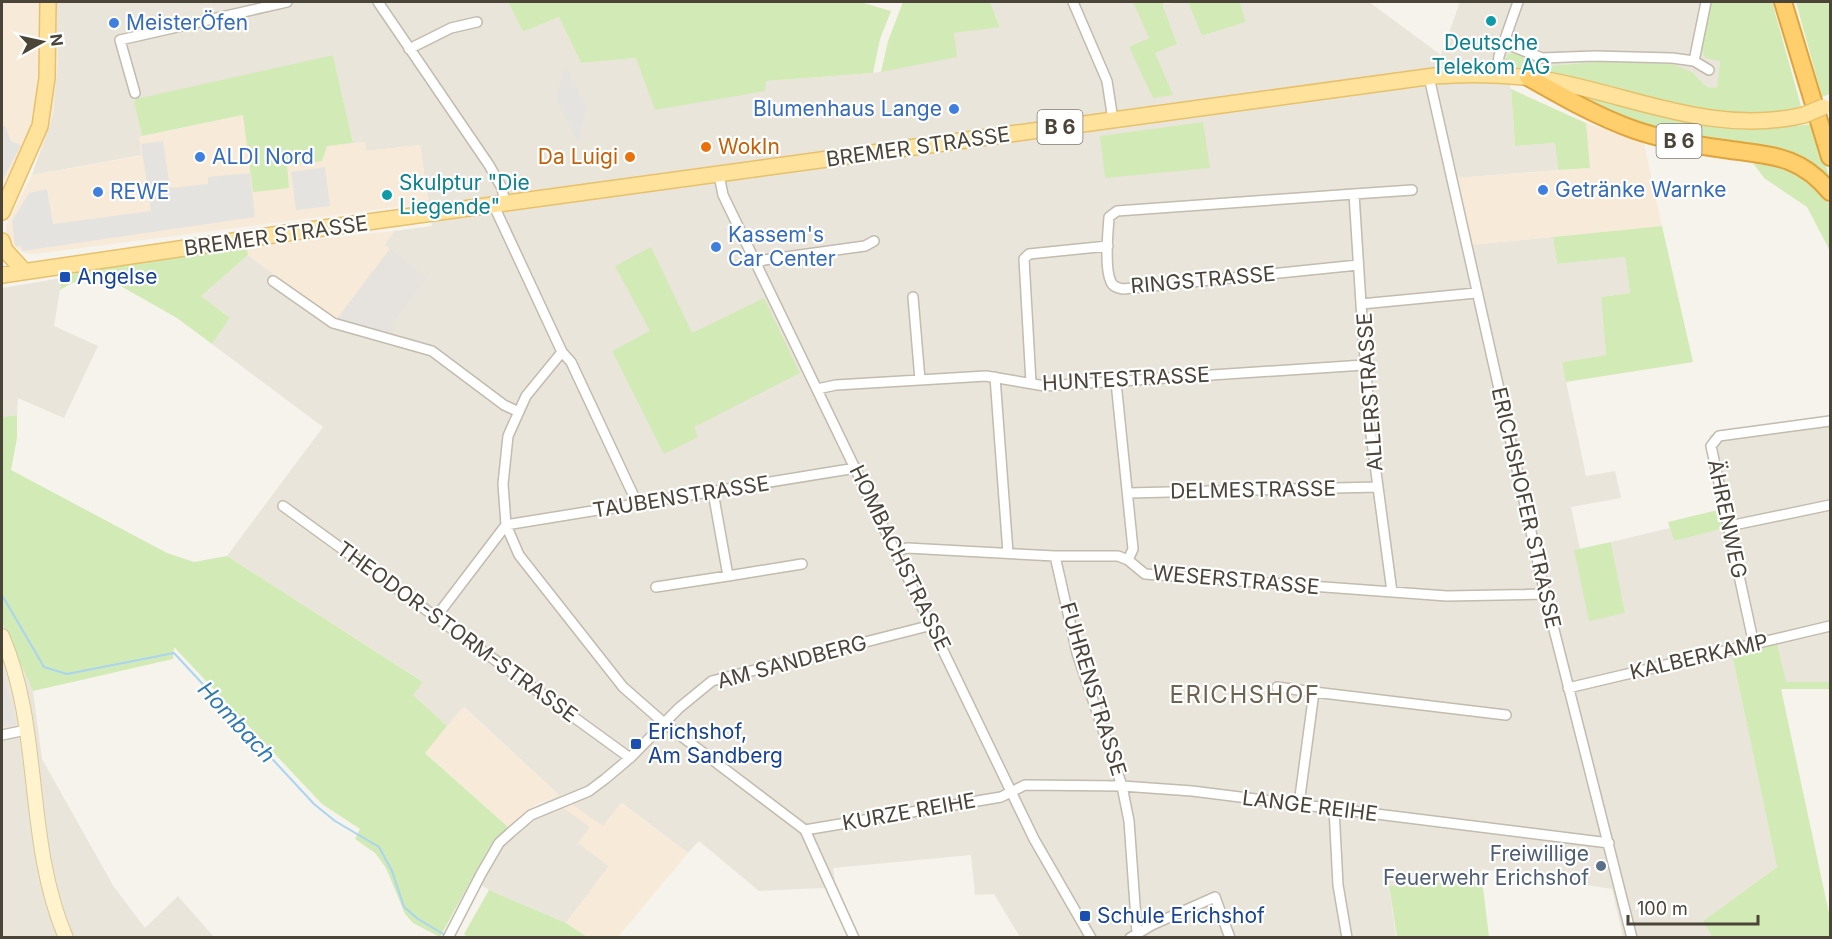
<svg xmlns="http://www.w3.org/2000/svg" width="1832" height="939" viewBox="0 0 1832 939" font-family="Inter,sans-serif">
<style>
.residential{fill:#eae5da}
.commercial{fill:#f7ead8}
.industrial{fill:#e6e2dd}
.green{fill:#d2eab5}
.parking{fill:#e5e3e0}
.lines{fill:none;stroke-linecap:round;stroke-linejoin:round}
.stream{stroke:#a9d4f2;stroke-width:2}
.street-casing{stroke:#c2bbae;stroke-width:12}
.secondary-casing{stroke:#d6c79b;stroke-width:16}
.primary-casing{stroke:#e6c16a;stroke-width:18}
.highway-casing{stroke:#e0a43c;stroke-width:20}
.street{stroke:#fff;stroke-width:9}
.secondary{stroke:#fff3cd;stroke-width:14}
.primary{stroke:#ffe39c;stroke-width:15}
.highway{stroke:#ffcf6e;stroke-width:16}
.primary-bridge-casing{stroke:#e6c16a;stroke-width:18;stroke-linecap:butt}
.primary-bridge{stroke:#ffe39c;stroke-width:15}
.culture-dot{fill:#0f9aa8;stroke:#fff;stroke-width:2}
.shop-dot{fill:#3f7fe0;stroke:#fff;stroke-width:2}
.food-dot{fill:#e8710a;stroke:#fff;stroke-width:2}
.transit-dot{fill:#1a4fb4;stroke:#fff;stroke-width:2}
.service-dot{fill:#5c6f8a;stroke:#fff;stroke-width:2}
.labels{text-anchor:middle;stroke-width:4.5;stroke-linejoin:round;paint-order:stroke}
.shield{fill:#fff;stroke:#817c74;stroke-width:1.5}
.shield-label{font-size:20px;font-weight:bold;fill:#4b4439}
.shop-label{font-size:21px;fill:#366cbe;stroke:#fff;text-anchor:start}
.culture-label{font-size:21px;fill:#0d838f;stroke:#fff}
.food-label{font-size:21px;fill:#c56008;stroke:#fff;text-anchor:start}
.street-label{font-size:21px;fill:#4b4439;stroke:#fff}
.transit-label{font-size:21px;fill:#164399;stroke:#fff;text-anchor:start}
.service-label{font-size:21px;fill:#4e5e75;stroke:#fff;text-anchor:end}
.water-label{font-size:22px;font-style:italic;fill:#2e7ab2;stroke:#fff}
.quarter-label{font-size:24px;letter-spacing:1.5px;fill:#6e6250;stroke:#fff}
</style>
<rect width="100%" height="100%" fill="#f6f3ec"/>
<!-- residential -->
<path class="residential" d="M56,2H508L523,32L559,17L581,63L636,58L766,81L873,73L956,57L953,33L1000,26L990,2H1161L1162,4L1188,2L1203,36L1246,22L1240,2H1369L1441,55L1460,2H1710L1720,60L1717,89L1707,87L1692,72L1596,62L1547,66L1516,53L1508,54L1504,61L1511,89L1515,146L1555,143L1558,170L1456,178L1470,245L1553,237L1557,264L1625,257L1630,293L1601,297L1606,355L1562,362L1586,476L1615,471L1621,498L1571,507L1580,549L1575,550L1625,613L1611,542L1670,528L1674,541L1726,528L1707,447L1710,435L1830,417V682H1786L1732,654L1777,867L1703,921L1712,937H1623L1612,889L1482,869V880L1389,886L1396,937H1020L994,894L975,895L971,855L833,868L835,880L823,888L759,891L699,841L688,853L622,803L603,826L562,807L591,827L578,843L609,866L566,923L489,890L472,879L489,847L524,812L559,795L464,707L447,726L413,695L422,681L227,556L323,427L212,344L230,318L201,296L248,255L335,320L389,249L384,245L394,231L432,226L420,145L366,151L365,142L353,143L333,55L134,102L142,136L139,137L142,155L32,175L53,115L58,58Z
M62,278L54,326L98,346L64,418L18,398L17,415L2,417V288Z
M2,622L33,691L42,759L114,887L145,928L178,896L213,936L211,937H2Z"/>
<!-- commercial -->
<path class="commercial" d="M2,2H56L58,58L53,115L42,149L26,139L2,187Z
M243,115L287,165L327,146L365,142L367,151L420,145L428,203L35,254L25,253L10,244L6,235V225L32,175L141,156L139,137Z
M1586,123L1644,144L1662,226L1470,245L1456,178L1589,168Z
M394,231L384,244L390,249L336,320L248,255L247,247Z
M463,707L559,795L537,804L508,827L425,752Z
M570,803L603,826L621,803L688,853L618,937H587L566,923L609,866L578,843L590,827L562,807Z"/>
<!-- industrial -->
<path class="industrial" d="M390,249L427,278L391,325L395,328L390,334L336,320Z"/>
<!-- green -->
<path class="green" d="M508,2H860L891,11L880,39L873,73L766,81L765,91L655,110L636,58L581,63L559,17L523,32Z
M903,2H990L1000,27L954,33L957,57L881,72L888,41Z
M1133,2H1169L1162,4L1177,44L1155,53L1173,95L1153,98L1129,47L1149,38Z
M1188,2H1240L1246,22L1202,36Z
M1710,2H1772L1801,106C1732,130 1634,92 1566,77C1545,72 1523,72 1504,61L1508,54L1516,53L1547,66L1596,62L1672,64L1692,72L1707,87L1717,88L1720,61L1705,58L1701,48Z
M1796,2H1830V94L1822,97Z
M333,55L353,143L327,146L322,161L287,165L289,188L253,192L243,115L142,136L134,102L136,99Z
M1511,89L1586,123L1590,168L1558,170L1555,143L1515,146Z
M1562,90C1644,113 1725,137 1811,124L1830,178V188L1822,177L1650,130Z
M1203,122L1210,168L1105,178L1100,136Z
M1753,163C1780,168 1824,174 1830,208C1832,221 1830,237 1830,251L1807,207L1764,178Z
M1662,226L1693,362L1566,382L1562,362L1606,355L1601,297L1630,293L1625,257L1557,264L1553,237Z
M247,247L248,255L201,296L230,318L212,344L177,318L103,276L72,283L60,290L62,278L86,270Z
M651,247L692,333L764,298L800,373L694,427L698,437L664,454L612,351L650,331L615,266Z
M17,415V438L11,470L167,553L194,562L227,556L423,682L413,695L447,726L425,753L508,827L489,847L440,937L413,923L405,914L386,868L375,853L355,839L360,829L322,804L174,647L173,659L33,691L2,622V417Z
M1722,509L1726,528L1674,541L1668,522Z
M1611,542L1625,613L1589,621L1574,550Z
M1777,644L1786,682H1830V689H1781L1830,918V937H1712L1703,921L1777,867L1732,654Z
M1482,880L1489,937H1397L1389,886Z
M489,890L566,923L587,937H467L464,934Z"/>
<!-- parking -->
<path class="parking" d="M566,67L587,109L578,142L556,97Z
M2,125L5,126L11,141L21,145L2,181Z
M163,141L170,188L208,184V177L250,173L255,217L22,251L21,246H15L12,221L29,193L47,189L53,224L151,211L141,144Z
M325,167L330,206L296,210L291,172Z
M2,671L16,724L2,726Z"/>
<g class="lines">
<!-- stream -->
<path class="stream" d="M2,595L44,667L67,674L174,653L314,804L335,821L379,847L392,871L404,907L418,919L445,935"/>
<defs>
<path id="street" d="M378,2L489,165L502,188L505,204
M1073,2L1107,81L1113,120
M1504,43L1542,58L1594,56L1672,58L1694,61L1709,70
M409,49L451,28L477,22
M1694,61L1706,2
M1497,74L1499,56L1518,2
M1429,77L1545,594L1632,938
M135,93L120,40L287,2
M719,175L723,195L1034,839L1091,938
M1354,194L1117,211L1109,217C1108,233 1104,268 1111,282C1113,287 1118,288 1123,289L1358,265
M494,206L562,352L526,396L508,436L503,484L506,525L519,555L623,687L664,723L805,830L854,938
M757,263L764,260L865,246L874,241
M273,281L333,323L432,351L504,405L517,411
M913,297L920,380
M1361,304L1354,194L1412,190
M562,352L571,362L637,503
M995,377L1008,553
M1116,382L1133,549L1128,560
M1031,383L1024,259L1029,254L1108,246
M817,389L836,385L986,376L1045,386L1364,365
M1128,493L1378,487
M283,506L630,758
M1729,526L1830,505
M897,551L907,548L1055,556H1118L1128,560L1145,574L1447,596L1545,594
M1055,556L1077,653L1122,786L1129,821L1137,933
M728,576L802,564
M656,587L728,576L713,492
M1392,592L1370,427L1361,304L1476,293
M436,617L506,525L856,468
M1754,645L1711,446L1719,436L1830,421
M1277,687L1314,692L1299,804
M1568,688L1830,626
M1314,692L1506,715
M2,735L26,730
M1334,809L1338,885L1347,938
M805,830L1001,797L1025,785L1122,786L1192,791L1609,843
M448,938L481,874L499,843L510,833L531,815L589,791L605,779L630,758L679,708L712,681L932,625
M1130,938L1152,925L1215,897L1230,938"/>
<path id="secondary" d="M2,636C43,730 24,840 66,938"/>
<path id="primary" d="M2,212L40,126L47,78L48,2
M2,241L5,250L24,271
M2,275L287,233L1434,76C1474,73 1512,74 1552,81C1636,97 1717,136 1804,115"/>
<path id="highway" d="M1783,2L1830,157
M1528,77C1563,97 1598,117 1635,130C1664,140 1694,145 1724,149C1770,156 1799,154 1830,192"/>
</defs>
<!-- street casing -->
<use href="#street" class="street-casing"/>
<!-- secondary casing -->
<use href="#secondary" class="secondary-casing"/>
<!-- primary casing -->
<use href="#primary" class="primary-casing"/>
<!-- highway casing -->
<use href="#highway" class="highway-casing"/>
<!-- street -->
<use href="#street" class="street"/>
<!-- secondary -->
<use href="#secondary" class="secondary"/>
<!-- primary -->
<use href="#primary" class="primary"/>
<!-- highway -->
<use href="#highway" class="highway"/>
<defs>
<path id="primary-bridge" d="M1804,115L1823,107"/>
</defs>
<!-- primary-bridge casing -->
<use href="#primary-bridge" class="primary-bridge-casing"/>
<!-- primary-bridge -->
<use href="#primary-bridge" class="primary-bridge"/>
</g>
<!-- markers -->
<g class="culture-dot">
<circle cx="1491" cy="21" r="6"/>
<circle cx="387" cy="195" r="6"/>
</g>
<g class="shop-dot">
<circle cx="114" cy="23" r="6"/>
<circle cx="954" cy="109" r="6"/>
<circle cx="200" cy="157" r="6"/>
<circle cx="1543" cy="190" r="6"/>
<circle cx="98" cy="192" r="6"/>
<circle cx="716" cy="247" r="6"/>
</g>
<g class="food-dot">
<circle cx="706" cy="147" r="6"/>
<circle cx="630" cy="157" r="6"/>
</g>
<g class="transit-dot">
<rect x="59" y="271" width="12" height="12" rx="3"/>
<rect x="630" y="738" width="12" height="12" rx="3"/>
<rect x="1079" y="910" width="12" height="12" rx="3"/>
</g>
<circle class="service-dot" cx="1601" cy="866" r="6"/>
<g class="labels">
<!-- shield labels -->
<g class="shield">
<rect x="1037.5" y="110" width="45" height="34" rx="4.5"/>
<rect x="1656.5" y="124" width="45" height="34" rx="4.5"/>
</g>
<g class="shield-label">
<text x="1060" y="134">B 6</text>
<text x="1679" y="148">B 6</text>
</g>
<!-- shop labels -->
<g class="shop-label">
<text x="126" y="30">MeisterÖfen</text>
<text x="942" y="116" text-anchor="end">Blumenhaus Lange</text>
<text x="212" y="164">ALDI Nord</text>
<text x="1555" y="197">Getränke Warnke</text>
<text x="110" y="199">REWE</text>
<text x="728" y="242">Kassem's<tspan x="728" dy="24">Car Center</tspan></text>
</g>
<!-- culture labels -->
<g class="culture-label">
<text x="1491" y="50">Deutsche<tspan x="1491" dy="24">Telekom AG</tspan></text>
<text x="399" y="190" text-anchor="start">Skulptur "Die<tspan x="399" dy="24">Liegende"</tspan></text>
</g>
<!-- food labels -->
<g class="food-label">
<text x="718" y="154">WokIn</text>
<text x="618" y="164" text-anchor="end">Da Luigi</text>
</g>
<!-- street labels -->
<g class="street-label">
<text transform="translate(918 147) rotate(-8)" y="7">BREMER STRASSE</text>
<text transform="translate(276 236) rotate(-8)" y="7">BREMER STRASSE</text>
<text transform="translate(1203 280) rotate(-5)" y="7">RINGSTRASSE</text>
<text transform="translate(1126 379) rotate(-3)" y="7">HUNTESTRASSE</text>
<text transform="translate(1370 392) rotate(-94)" y="7">ALLERSTRASSE</text>
<text transform="translate(1253 490) rotate(-1)" y="7">DELMESTRASSE</text>
<text transform="translate(681 497) rotate(-9)" y="7">TAUBENSTRASSE</text>
<text transform="translate(1526 508) rotate(77)" y="7">ERICHSHOFER STRASSE</text>
<text transform="translate(1727 519) rotate(78)" y="7">ÄHRENWEG</text>
<text transform="translate(900 558) rotate(64)" y="7">HOMBACHSTRASSE</text>
<text transform="translate(1236 580) rotate(5)" y="7">WESERSTRASSE</text>
<text transform="translate(457 632) rotate(36)" y="7">THEODOR-STORM-STRASSE</text>
<text transform="translate(1699 657) rotate(-13)" y="7">KALBERKAMP</text>
<text transform="translate(792 662) rotate(-15)" y="7">AM SANDBERG</text>
<text transform="translate(1093 689) rotate(73)" y="7">FUHRENSTRASSE</text>
<text transform="translate(1310 806) rotate(7)" y="7">LANGE REIHE</text>
<text transform="translate(909 812) rotate(-10)" y="7">KURZE REIHE</text>
</g>
<!-- transit labels -->
<g class="transit-label">
<text x="77" y="284">Angelse</text>
<text x="648" y="739">Erichshof,<tspan x="648" dy="24">Am Sandberg</tspan></text>
<text x="1097" y="923">Schule Erichshof</text>
</g>
<!-- service labels -->
<g class="service-label">
<text x="1589" y="861">Freiwillige<tspan x="1589" dy="24">Feuerwehr Erichshof</tspan></text>
</g>
<!-- water labels -->
<g class="water-label">
<text transform="translate(237 722) rotate(47)" y="8">Hombach</text>
</g>
<!-- quarter labels -->
<g class="quarter-label">
<text x="1245" y="703">ERICHSHOF</text>
</g>
</g>
<!-- border -->
<rect width="1832" height="939" fill="none" stroke="#4b4439" stroke-width="6"/>
<!-- north arrow -->
<g transform="translate(42 42) rotate(82)" stroke="#ffffff" stroke-width="4.5" paint-order="stroke">
<path d="M0-4.5L10 22L0 15L-10 22Z" fill="#4b4439"/>
<text y="-9" font-size="16" font-weight="bold" text-anchor="middle" fill="#4b4439">N</text>
</g>
<!-- scale -->
<path d="M1628 915v9h130v-9" fill="none" stroke="#4b4439" stroke-width="3"/>
<text x="1637" y="915" font-size="18" fill="#4b4439" stroke="#ffffff" stroke-width="4.5" paint-order="stroke">100 m</text>
</svg>
